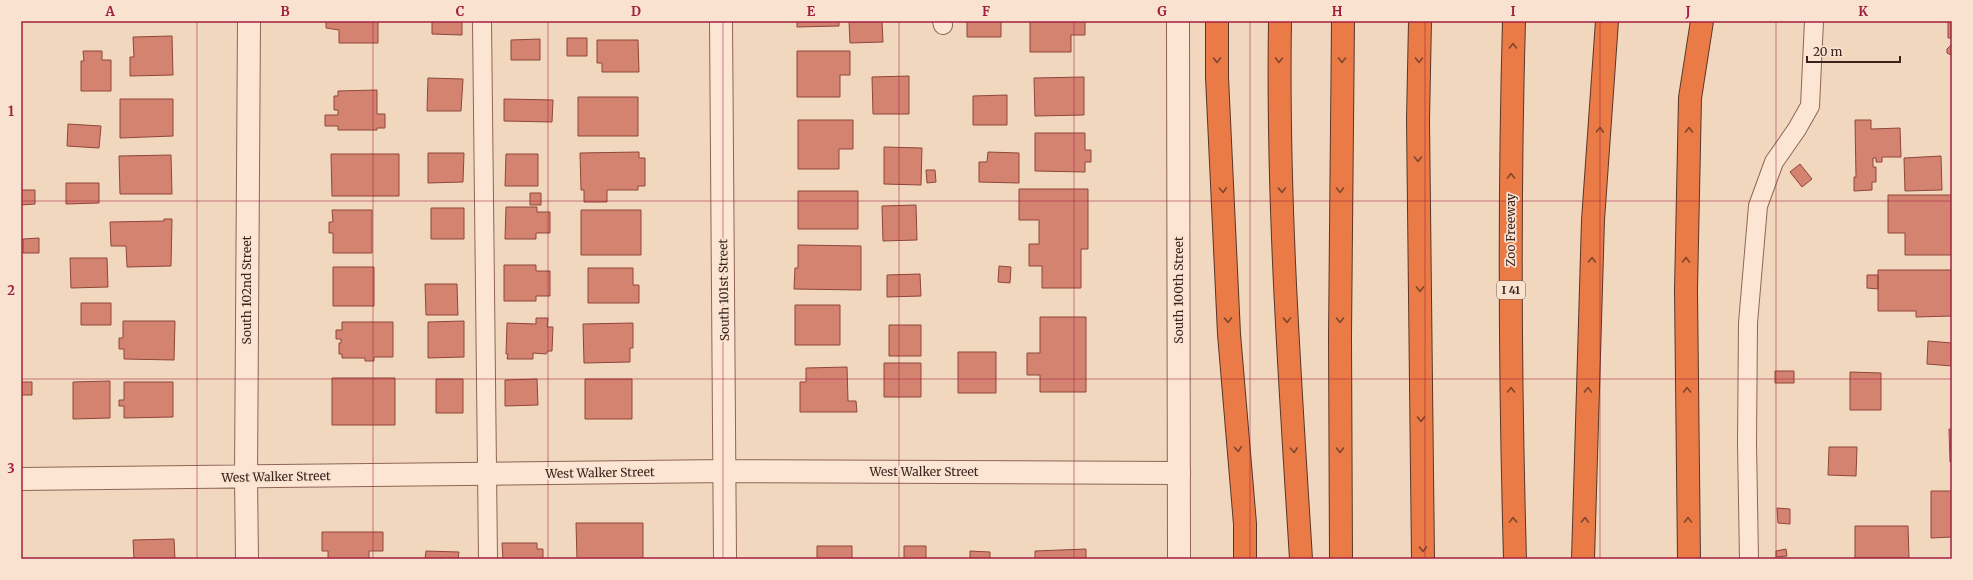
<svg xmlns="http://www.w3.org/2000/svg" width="1973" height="580" viewBox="0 0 1973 580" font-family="Merriweather,serif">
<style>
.building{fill:#d48371;stroke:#8e4639}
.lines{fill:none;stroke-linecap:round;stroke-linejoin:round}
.service-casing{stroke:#8d6656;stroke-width:20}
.minor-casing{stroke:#8d6656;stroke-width:24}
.tertiary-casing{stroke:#8d6656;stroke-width:24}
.motorway-casing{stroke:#5a352a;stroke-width:24}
.service{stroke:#fce6d3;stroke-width:18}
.minor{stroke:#fce6d3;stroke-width:22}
.tertiary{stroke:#fce6d3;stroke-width:22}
.motorway{stroke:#ea7b47;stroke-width:22}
.oneway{stroke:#81462d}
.grid{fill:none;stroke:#a12040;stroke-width:1;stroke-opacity:0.55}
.labels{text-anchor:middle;stroke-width:3.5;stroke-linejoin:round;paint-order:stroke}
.shield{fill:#f9e3d0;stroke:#745d52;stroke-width:1}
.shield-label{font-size:11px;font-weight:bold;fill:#3b231c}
.street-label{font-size:12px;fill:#3b231c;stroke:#f9e3d0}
.neatline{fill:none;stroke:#a12040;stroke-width:1.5}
.grid-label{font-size:13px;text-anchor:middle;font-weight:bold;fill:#a12040}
</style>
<rect width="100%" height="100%" fill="#f2d7bf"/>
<!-- building -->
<path class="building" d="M326,21H378V43H339V30L326,28Z
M432,21H462V35L432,34Z
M797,21H839V26L797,27Z
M849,21H882L883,42L850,43Z
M967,21H1001V37H967Z
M1030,21H1085V35H1071V52H1030Z
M1948,21H1952V38H1948Z
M172,36L173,75L130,76V57H134L133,37Z
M567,38H587V56H567Z
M540,39V60H511V40Z
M597,40H638L639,72H602V63H597Z
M1952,44V55H1951L1947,53V49Z
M83,51H102V60H111V91H81V61H84Z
M797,51H850V75H840V97H797Z
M909,76V114H873L872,77Z
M1084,77V115L1035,116L1034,78Z
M428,78L463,79L461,111H427Z
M377,90V114H385V128H377V130H338V126H325V115H338V110H334V96H338V91Z
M1007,95V125H973V96Z
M578,97H638V136H578Z
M120,99H173V136L120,138Z
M504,99L553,100L552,122L504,121Z
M798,120H853V149H839V169H798Z
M1855,120H1871V129L1900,128L1901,157H1882V162H1876V158H1873V167H1876V182H1872V190L1854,191V177H1856Z
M68,124L101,126L99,148L67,146Z
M1035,133H1085V150H1091V162H1085V172L1035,171Z
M884,147L922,148L921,185L884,184Z
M639,152V158H645V186H638V190H607V202H584V190H581L580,153Z
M988,152L1019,153V183L979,182V162H987Z
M428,153H464L463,182L428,183Z
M331,154H399V196H332Z
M506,154H538V186H505Z
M171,155L172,194H120L119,156Z
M1941,156L1942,190L1905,191L1904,158Z
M1800,164L1812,179L1802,187L1790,172Z
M926,170H935L936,182L927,183Z
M66,183H99V203L66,204Z
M1019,189H1088V249H1081V288H1042V266H1029V244H1039V220H1019Z
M21,190H35V204L21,205Z
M798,191H858V229H798Z
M530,193H541V205H530Z
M1888,195H1952V255H1905V233H1888Z
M916,205L917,240L883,241L882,206Z
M506,207H537V212H550V233H536V239H505Z
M431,208H464V239H431Z
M332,210H372V253H333V233H329V222H333Z
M581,210H641V255H581Z
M164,219H172L171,266L127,267L126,246H111L110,222L164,221Z
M39,238V253H23V239Z
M798,245L861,246V290L794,289L795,268H798Z
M70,258H107L108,287L71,288Z
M504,265H536V271H550V296H536V301H504Z
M999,266L1011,267L1010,283L998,282Z
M333,267H374V306H333Z
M588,268H633V285H639V303H588Z
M1878,270H1952V316L1916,317V311H1878Z
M920,274L921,296L887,297V275Z
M1867,275H1878V289L1867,288Z
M425,284H457L458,315H426Z
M81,303H111V325H81Z
M795,305H840V345H795Z
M1040,317H1086V392H1040V375H1027V353H1040Z
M536,318H548L547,327H553L552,351H548L546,354L533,353V359H507L508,354H506L507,323L536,324Z
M123,321H175L174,360L124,359V349H119V338H123Z
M464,321V357L428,358V322Z
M342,322H393V357H374V361H365V358H342V354H339V343H341V339H336V330H342Z
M633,323V348H630V362L584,363L583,324Z
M889,325H921V356H889Z
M1928,341L1952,343V366L1927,364Z
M958,352H996V393H958Z
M884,363H921V397H884Z
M847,367L848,401H856L857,412H800V382H806V368Z
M1775,371H1794V383H1775Z
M1850,372L1881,373V410H1850Z
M332,378H395V425H332Z
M436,379H463V413H436Z
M537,379L538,405L505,406V380Z
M585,379H632V419H585Z
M110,381V418L73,419V382Z
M21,382H32V395H21Z
M124,382H173V417L124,418V406H119V400H124Z
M1949,429H1952V462H1950Z
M1829,447H1857L1856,476L1828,475Z
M1931,491H1952V537L1931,538Z
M1777,508L1790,509V524L1778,523Z
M576,523H643V559H577Z
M1855,526H1908L1909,558H1855Z
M322,532H383V551H369V559H328V551H322Z
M174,539L175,559H134L133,540Z
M502,543H537V549H543V559H503Z
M817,546H852V559H817Z
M904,546H926V559H904Z
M1086,549V559H1035V551Z
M1786,549L1787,556L1776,557V551Z
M426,551L459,552L458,559H425Z
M970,551L990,552V559H970Z"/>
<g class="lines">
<defs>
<path id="service" d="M482,21L488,559
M942,21L943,25
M1749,559L1747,443L1748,323L1758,206L1774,162L1797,129L1810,106L1814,21"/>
<path id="minor" d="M721,21L725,559
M21,479L725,471L1179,473
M247,559L246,477L249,21"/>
<path id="tertiary" d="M1178,21L1179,559"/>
<path id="motorway" d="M1217,21V77L1229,334L1245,524V559
M1280,21C1277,200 1290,380 1301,559
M1420,21L1418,120L1423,559
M1514,21C1509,200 1510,380 1515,559
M1341,559L1340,336L1343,21
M1583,559L1593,220L1607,21
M1689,559L1686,290L1690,98L1702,21"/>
</defs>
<!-- service casing -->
<use href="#service" class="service-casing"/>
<!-- minor casing -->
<use href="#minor" class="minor-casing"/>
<!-- tertiary casing -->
<use href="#tertiary" class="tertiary-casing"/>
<!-- motorway casing -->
<use href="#motorway" class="motorway-casing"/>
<!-- service -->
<use href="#service" class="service"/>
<!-- minor -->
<use href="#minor" class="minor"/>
<!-- tertiary -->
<use href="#tertiary" class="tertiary"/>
<!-- motorway -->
<use href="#motorway" class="motorway"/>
</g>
<!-- one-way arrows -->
<defs><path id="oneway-chevron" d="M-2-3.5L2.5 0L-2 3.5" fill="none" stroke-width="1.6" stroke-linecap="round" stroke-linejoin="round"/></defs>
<g class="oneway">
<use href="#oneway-chevron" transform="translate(1513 46) rotate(-89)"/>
<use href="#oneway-chevron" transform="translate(1217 60) rotate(90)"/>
<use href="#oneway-chevron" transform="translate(1279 60) rotate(91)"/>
<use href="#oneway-chevron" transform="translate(1342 60) rotate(91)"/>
<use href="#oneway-chevron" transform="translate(1419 60) rotate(91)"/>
<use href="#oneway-chevron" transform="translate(1600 130) rotate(-86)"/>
<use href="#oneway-chevron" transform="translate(1689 130) rotate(-89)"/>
<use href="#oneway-chevron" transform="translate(1418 159) rotate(89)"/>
<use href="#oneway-chevron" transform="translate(1511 176) rotate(-89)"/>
<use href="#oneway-chevron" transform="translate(1223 190) rotate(87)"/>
<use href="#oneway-chevron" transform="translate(1282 190) rotate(88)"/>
<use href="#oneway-chevron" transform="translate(1340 190) rotate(90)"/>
<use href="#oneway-chevron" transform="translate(1592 260) rotate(-88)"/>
<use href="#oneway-chevron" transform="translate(1686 260) rotate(-89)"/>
<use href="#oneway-chevron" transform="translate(1420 289) rotate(89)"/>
<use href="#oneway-chevron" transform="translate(1228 320) rotate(88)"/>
<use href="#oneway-chevron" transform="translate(1287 320) rotate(88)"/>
<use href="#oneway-chevron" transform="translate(1340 320) rotate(90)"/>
<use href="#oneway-chevron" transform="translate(1511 390) rotate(-90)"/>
<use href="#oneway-chevron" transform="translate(1588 390) rotate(-88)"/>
<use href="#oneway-chevron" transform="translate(1687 390) rotate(-91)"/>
<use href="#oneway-chevron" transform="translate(1421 419) rotate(89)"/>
<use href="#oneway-chevron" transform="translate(1238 449) rotate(85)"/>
<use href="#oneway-chevron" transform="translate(1294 450) rotate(87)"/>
<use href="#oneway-chevron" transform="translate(1340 450) rotate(90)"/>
<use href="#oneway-chevron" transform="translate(1513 520) rotate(-92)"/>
<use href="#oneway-chevron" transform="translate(1585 520) rotate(-88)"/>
<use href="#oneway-chevron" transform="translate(1688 520) rotate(-91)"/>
<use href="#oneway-chevron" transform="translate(1423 549) rotate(89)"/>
</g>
<!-- grid -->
<path class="grid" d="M197,21V559M373,21V559M548,21V559M723,21V559M899,21V559M1074,21V559M1250,21V559M1425,21V559M1600,21V559M1776,21V559M21,201H1952M21,379H1952"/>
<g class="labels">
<!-- shield labels -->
<rect class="shield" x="1497" y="281" width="28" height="18" rx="3"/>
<g class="shield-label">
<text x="1511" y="294">I 41</text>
</g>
<!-- street labels -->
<g class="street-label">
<text transform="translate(1511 230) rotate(-90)" y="4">Zoo Freeway</text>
<text transform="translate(247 290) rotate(-90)" y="4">South 102nd Street</text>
<text transform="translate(724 290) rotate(-91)" y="4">South 101st Street</text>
<text transform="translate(1179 290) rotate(-90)" y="4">South 100th Street</text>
<text x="924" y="476">West Walker Street</text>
<text transform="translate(600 473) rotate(-1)" y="4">West Walker Street</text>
<text transform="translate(276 477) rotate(-1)" y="4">West Walker Street</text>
</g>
</g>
<!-- border -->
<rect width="1973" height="580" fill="none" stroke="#f9e3d0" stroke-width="44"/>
<!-- scale -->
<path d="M1807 56v6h93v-6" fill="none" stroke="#3b231c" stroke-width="2"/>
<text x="1813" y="56" font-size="12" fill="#3b231c" stroke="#f9e3d0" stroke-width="3" paint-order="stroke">20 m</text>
<rect x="22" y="22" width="1929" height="536" class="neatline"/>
<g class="grid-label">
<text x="110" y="16">A</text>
<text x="285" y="16">B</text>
<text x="460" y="16">C</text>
<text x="636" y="16">D</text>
<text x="811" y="16">E</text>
<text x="986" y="16">F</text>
<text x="1162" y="16">G</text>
<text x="1337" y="16">H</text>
<text x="1513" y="16">I</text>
<text x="1688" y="16">J</text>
<text x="1863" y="16">K</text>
<text x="11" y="116">1</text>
<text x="11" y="295">2</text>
<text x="11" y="473">3</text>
</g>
</svg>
